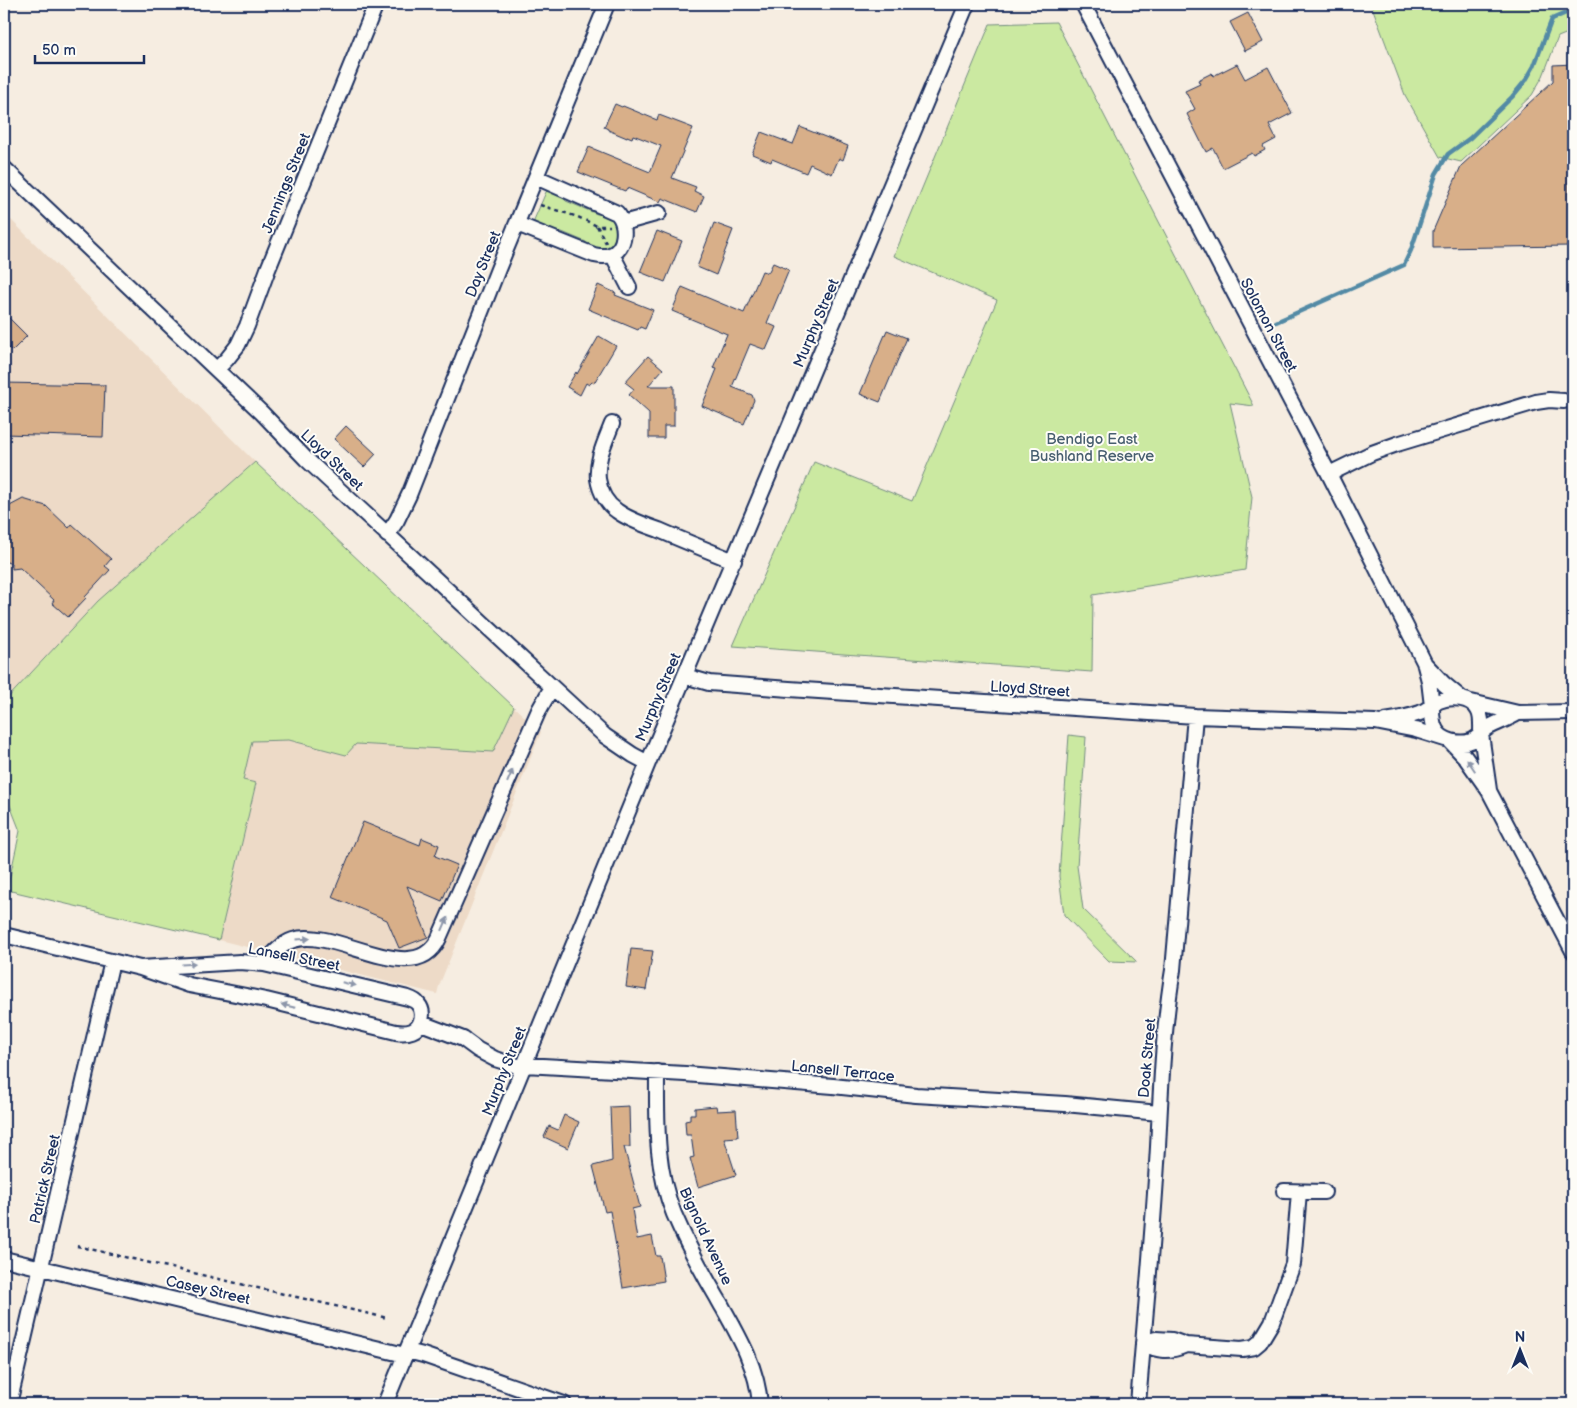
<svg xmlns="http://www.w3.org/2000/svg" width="1577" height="1408" viewBox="0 0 1577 1408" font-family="'Balsamiq Sans',sans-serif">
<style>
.built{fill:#eddac7}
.green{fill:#cbe9a1;stroke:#738c80}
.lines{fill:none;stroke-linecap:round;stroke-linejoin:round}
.stream{stroke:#528aa5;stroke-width:4.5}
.building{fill:#d8af89;stroke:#1b2f5e}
.minor-casing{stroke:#1b2f5e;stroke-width:18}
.path{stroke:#1b2f5e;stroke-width:2.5;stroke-dasharray:4 4;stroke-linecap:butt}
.minor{stroke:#fdfcf7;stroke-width:14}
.oneway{fill:#8c96aa}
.labels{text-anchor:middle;stroke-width:4;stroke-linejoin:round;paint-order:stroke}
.street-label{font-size:15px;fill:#1b2f5e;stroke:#fdfcf7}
.park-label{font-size:15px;fill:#475e6f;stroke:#fdfcf7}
</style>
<rect width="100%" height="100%" fill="#f6ede1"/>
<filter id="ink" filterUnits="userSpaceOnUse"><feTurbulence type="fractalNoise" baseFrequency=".02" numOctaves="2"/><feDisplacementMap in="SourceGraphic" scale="10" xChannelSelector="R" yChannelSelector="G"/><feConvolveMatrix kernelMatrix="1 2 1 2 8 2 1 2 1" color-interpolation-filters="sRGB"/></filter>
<g filter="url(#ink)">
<!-- built -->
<path class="built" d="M4,213L255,462L98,601L4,702Z
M514,707L541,732L439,986L437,994L219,940L256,784L243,780L252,741L289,740L346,755L356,744L492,752Z"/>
<!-- green -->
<path class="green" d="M1371,4H1573V31L1558,37L1543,76L1532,95L1461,162L1440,157L1405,95Z
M1056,22L1254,406L1230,403L1252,497L1245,570L1093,595L1092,672L733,646L814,462L912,501L997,300L894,256L990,24Z
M548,190L558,192L566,201L597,214L604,211L616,221L618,235C609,252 605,250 587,248L586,242L562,232L545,231L535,225L534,220L546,192Z
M255,462L514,707L493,752L356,744L346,755L289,740L252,741L243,780L256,783L219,940L7,890L20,831L4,790V702L98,601Z
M1069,735L1086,737L1077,866L1083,909L1137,962L1109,961L1064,915L1059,876Z"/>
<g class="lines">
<!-- stream -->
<path class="stream" d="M1276,322L1404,265L1411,250L1436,174L1448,154L1470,138L1512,97L1526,80L1534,66L1552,19L1573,10"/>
</g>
<!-- building -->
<path class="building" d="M1248,13L1263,42L1245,51L1230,22Z
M1237,64L1245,79L1268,67L1292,113L1269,125L1276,139L1263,146L1265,150L1254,156L1252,153L1223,168L1213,148L1206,152L1187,114L1195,109L1185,91L1200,84L1198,80L1212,73L1213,76Z
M1573,64V181H1569L1570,246L1433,248V231L1461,166L1553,81V65Z
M615,104L622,107L623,106L657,120L659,115L693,128L672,178L696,187L694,191L704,196L697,212L662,198L660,202L627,188L625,191L578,172L589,147L650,172L661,146L633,135L632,138L627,136V138L608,130V129L604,127Z
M800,127L848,146L843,160L839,158L832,174L810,164L806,173L772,159L771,162L752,154L761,132L793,144Z
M714,223L733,230L716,275L697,267Z
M657,231L682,241L665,282L640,272Z
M773,263L789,270L767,323L776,327L766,350L750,344L732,387L752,395L754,400L744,424L702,406L717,369L713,368L727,334L672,311L682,287L744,313L762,271L768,273Z
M598,285L616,293L615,295L653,310L645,329L640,327L638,330L588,309Z
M4,313L27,336L12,351L4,343Z
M887,330L907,338L880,402L860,394Z
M599,336L616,346L594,383L592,382L589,385L586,383L580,395L567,387L576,372L577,374Z
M648,356L663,369L648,386H674V426H664V438H649V413L629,395L634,389L625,382Z
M4,383L105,385L103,437L4,434Z
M346,426L376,454L364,467L334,439Z
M23,499L46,506L69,528L72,524L111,559L105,566L110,570L85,597L86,598L68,617L52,603L54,600L20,568L12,569V564L4,561V509Z
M363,822L420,845L422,838L439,845L435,856L457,865L442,901L407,886L428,937L399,948L387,920L332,897Z
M631,949L653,951L646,990L626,987Z
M629,1106L630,1147H624L640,1207L632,1209L637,1239L652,1236L656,1256H660L664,1281L623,1288L610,1211L605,1212L593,1166L612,1161L610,1107Z
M716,1106L717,1111L736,1110L738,1137L724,1138L736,1175L698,1187L690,1158L694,1157L691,1135H686L685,1121L690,1120V1114H695V1108Z
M564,1115L579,1122L568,1148L544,1137L549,1126L558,1130Z"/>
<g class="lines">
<defs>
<path id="minor" d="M1083,4L1329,474L1424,662L1429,681L1432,706
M4,168L262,413L306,459L346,496L605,736L633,755L648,763
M623,223L659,213
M517,224L594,255C599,256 605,257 610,255C627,249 627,224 617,213L536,177
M612,254L629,287
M217,369L227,359L238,345L247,326L268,269L376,4
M612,424C605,442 596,460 598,479C600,492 607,504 617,511C629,520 645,525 659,530C684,541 709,551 734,561
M1329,474L1372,453L1397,444L1536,402L1549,400L1564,401
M387,535L397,520L409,495L498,269L607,4
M1426,665L1444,684L1462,699
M685,676L709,683L789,689L1195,716L1375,722L1416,730L1445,739
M1471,702L1518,713L1573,712
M1432,707C1432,715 1432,724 1436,730C1442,741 1460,745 1471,741C1479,738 1482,731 1489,727C1499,722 1508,719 1518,713
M1385,721C1397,719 1409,717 1420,713C1428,710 1432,704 1439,701C1451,696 1471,697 1478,710C1482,716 1481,725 1481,733
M1481,734L1489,790
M1450,741L1465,757L1489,791L1573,951
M4,935L140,968L189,985L266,1000L396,1032C402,1033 407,1033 412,1031C422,1027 425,1012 418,1004C416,1001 411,999 408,998L264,964L240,962L140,968
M264,964C272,955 281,944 293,940C335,926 415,991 439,938L539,710L552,687
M421,1023L463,1039L478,1050L495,1059L524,1068
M525,1065L685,1074L833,1086L916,1095L1065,1104L1159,1113
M657,1072C657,1121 655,1168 674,1214C687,1244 702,1272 718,1299C737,1333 757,1365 760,1404
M1284,1191L1324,1192
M4,1259L405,1355
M1143,1343L1156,1339L1172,1340L1186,1345L1242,1349L1254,1347L1260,1342L1272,1322L1293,1264L1299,1192
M1143,1343C1158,1352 1170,1352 1186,1345
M407,1351L423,1355L564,1404
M9,1404L112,961
M385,1404L648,763L967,4
M1138,1404C1145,1319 1153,1233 1158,1147C1161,1088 1163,1029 1173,970L1195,716"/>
</defs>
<!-- minor casing -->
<use href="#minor" class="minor-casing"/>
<!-- path -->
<path class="path" d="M540,205L578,217L597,226H610
M597,226L606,243
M77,1246L387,1318"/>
<!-- minor -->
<use href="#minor" class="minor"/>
</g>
<!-- one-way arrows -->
<defs><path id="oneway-solid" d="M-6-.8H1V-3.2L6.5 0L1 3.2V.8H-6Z" transform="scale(1.25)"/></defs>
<g class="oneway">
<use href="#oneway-solid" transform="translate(1471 765) rotate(-124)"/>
<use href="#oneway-solid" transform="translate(510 776) rotate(-67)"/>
<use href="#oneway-solid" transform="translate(445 924) rotate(-67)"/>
<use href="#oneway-solid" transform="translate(303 939) rotate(-3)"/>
<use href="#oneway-solid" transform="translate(189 964) rotate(-3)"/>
<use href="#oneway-solid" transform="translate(349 984) rotate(13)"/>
<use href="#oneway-solid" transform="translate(288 1006) rotate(-166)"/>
</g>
</g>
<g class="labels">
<!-- street labels -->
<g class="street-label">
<text transform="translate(286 183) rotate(-68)" y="5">Jennings Street</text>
<text transform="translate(483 264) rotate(-68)" y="5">Day Street</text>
<text transform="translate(816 323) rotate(-67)" y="5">Murphy Street</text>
<text transform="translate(1269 325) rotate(62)" y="5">Solomon Street</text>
<text transform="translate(332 460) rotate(44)" y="5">Lloyd Street</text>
<text transform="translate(1030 689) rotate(4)" y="5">Lloyd Street</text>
<text transform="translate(658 697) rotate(-67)" y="5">Murphy Street</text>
<text transform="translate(294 957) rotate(11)" y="5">Lansell Street</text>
<text transform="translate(1147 1058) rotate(-85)" y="5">Doak Street</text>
<text transform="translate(504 1071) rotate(-68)" y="5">Murphy Street</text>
<text transform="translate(843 1071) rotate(6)" y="5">Lansell Terrace</text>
<text transform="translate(45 1179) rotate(-77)" y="5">Patrick Street</text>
<text transform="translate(706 1236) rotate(65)" y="5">Bignold Avenue</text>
<text transform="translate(208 1290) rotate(13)" y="5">Casey Street</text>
</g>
<!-- park labels -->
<g class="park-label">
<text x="1092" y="444">Bendigo East<tspan x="1092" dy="17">Bushland Reserve</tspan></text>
</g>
</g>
<!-- margin -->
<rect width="1577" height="1408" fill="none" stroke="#fdfcf7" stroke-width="20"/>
<rect x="10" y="10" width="1557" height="1388" fill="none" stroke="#1b2f5e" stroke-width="2" filter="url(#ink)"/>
<!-- north arrow -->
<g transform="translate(1520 1350)" stroke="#fdfcf7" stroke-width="4" paint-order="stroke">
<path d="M0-4L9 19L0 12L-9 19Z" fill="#1b2f5e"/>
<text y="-8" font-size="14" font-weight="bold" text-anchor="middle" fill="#1b2f5e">N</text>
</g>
<!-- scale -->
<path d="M35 55v8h109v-8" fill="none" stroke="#1b2f5e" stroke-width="2.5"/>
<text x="42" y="55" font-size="15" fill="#1b2f5e" stroke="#fdfcf7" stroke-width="4" paint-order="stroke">50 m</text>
</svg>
